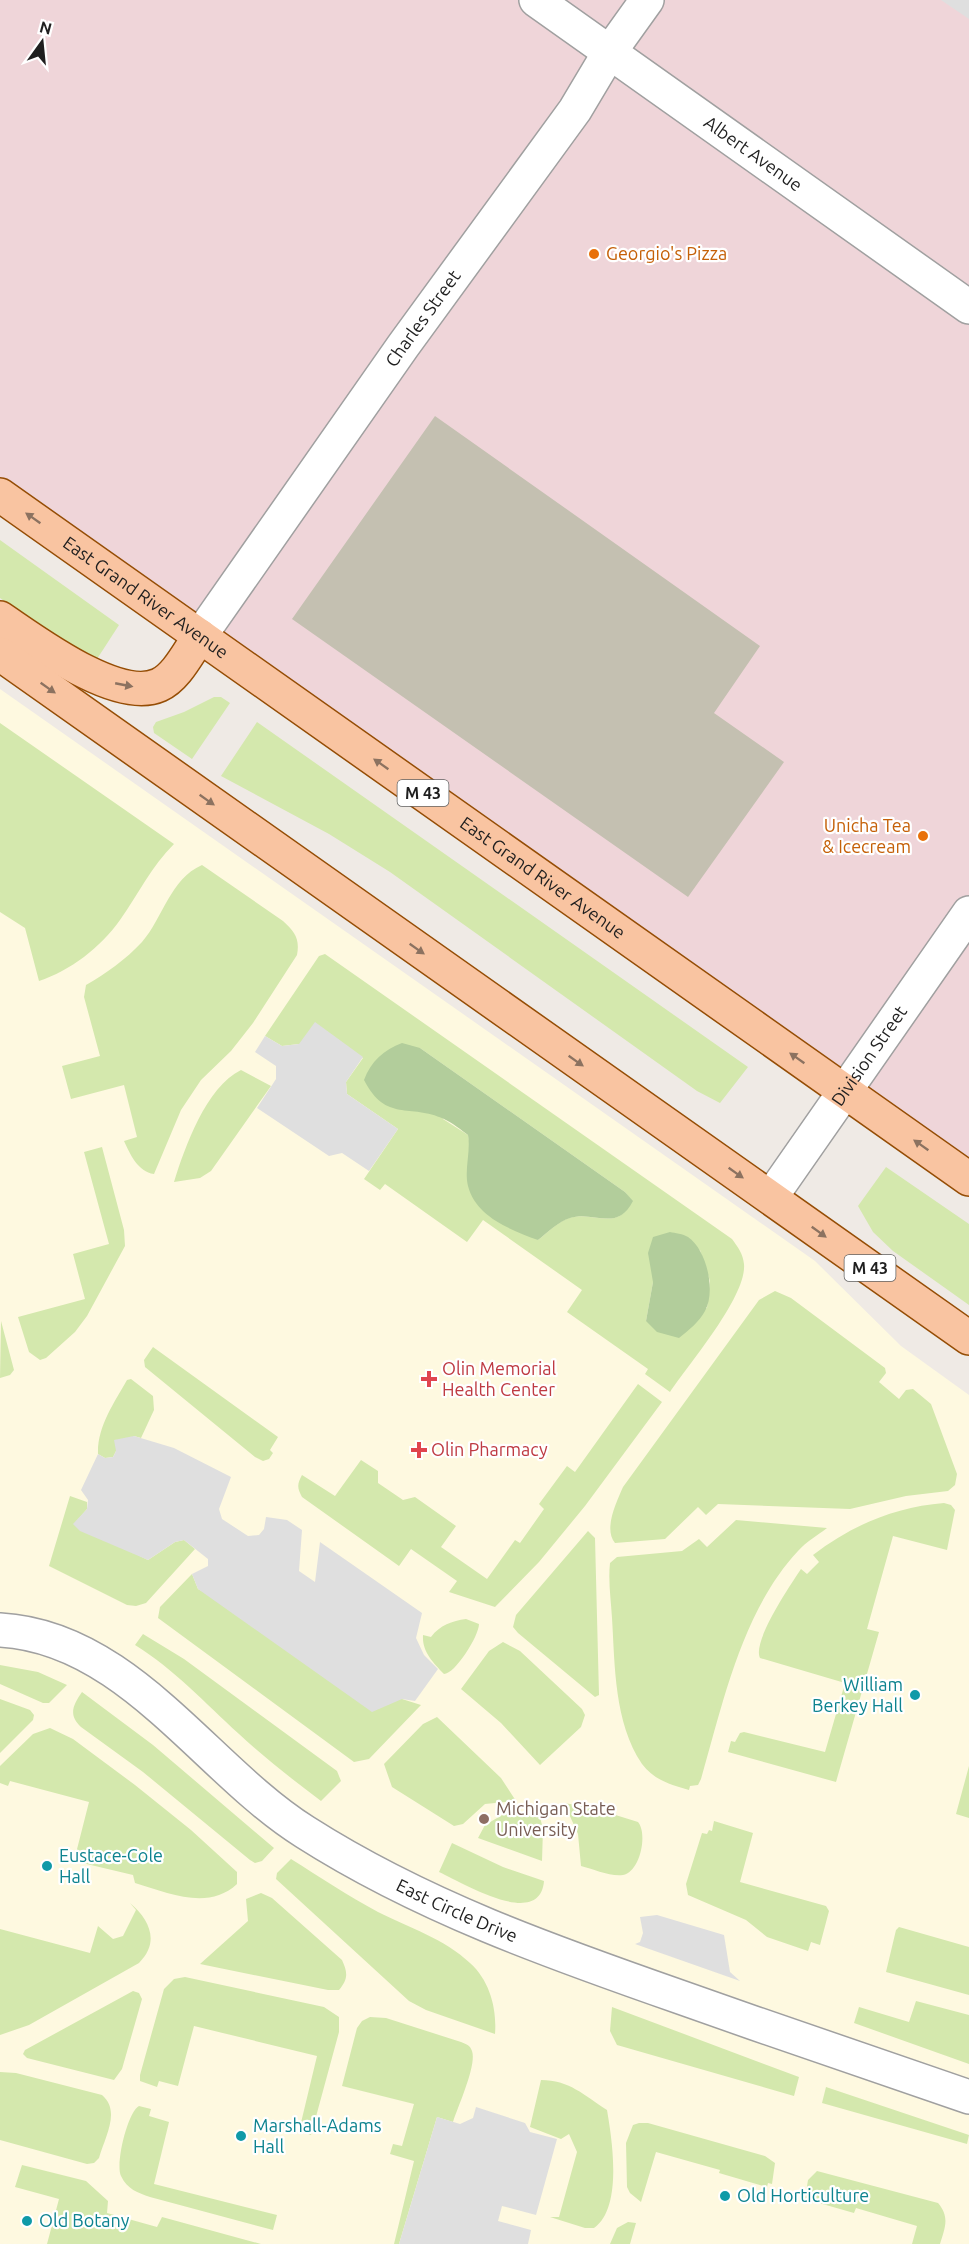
<svg xmlns="http://www.w3.org/2000/svg" width="969" height="2244" viewBox="0 0 969 2244" font-family="Ubuntu,sans-serif">
<style>
.commercial{fill:#efd5d9}
.education{fill:#fef9e0}
.construction{fill:#c4c0b1}
.grass{fill:#d4e8ad;fill-rule:evenodd}
.forest{fill:#b2cd9b}
.parking{fill:#dfdfdf}
.lines{fill:none;stroke-linecap:round;stroke-linejoin:round}
.street-casing{stroke:#a0a0a0;stroke-width:36}
.primary-casing{stroke:#954d05;stroke-width:36}
.street{stroke:#fff;stroke-width:33}
.primary{stroke:#f9c4a1;stroke-width:33}
.oneway{fill:#8c7260}
.food-dot{fill:#e8710a;stroke:#fff;stroke-width:2}
.health-dot{fill:#e0444e;stroke:#fff;stroke-width:2}
.culture-dot{fill:#0f9aa8;stroke:#fff;stroke-width:2}
.education-dot{fill:#8d6e63;stroke:#fff;stroke-width:2}
.labels{text-anchor:middle;stroke-width:4.5;stroke-linejoin:round;paint-order:stroke}
.shield{fill:#fff;stroke:#626262;stroke-width:1.5}
.shield-label{font-size:16px;font-weight:bold;fill:#1f1f1f}
.street-label{font-size:18px;fill:#1f1f1f;stroke:#fff}
.food-label{font-size:18px;fill:#c56008;stroke:#fff;text-anchor:start}
.health-label{font-size:18px;fill:#be3a42;stroke:#fff;text-anchor:start}
.culture-label{font-size:18px;fill:#0d838f;stroke:#fff;text-anchor:start}
.education-label{font-size:18px;fill:#785e54;stroke:#fff;text-anchor:start}
</style>
<rect width="100%" height="100%" fill="#efeae5"/>
<!-- commercial -->
<path class="commercial" d="M0,0H969V1165L0,483Z"/>
<!-- education -->
<path class="education" d="M0,689L815,1261L901,1346L969,1395V2244H0Z"/>
<!-- construction -->
<path class="construction" d="M435,416L760,646L714,713L784,762L688,897L292,619Z"/>
<!-- grass -->
<path class="grass" d="M0,540L119,625L97,659L68,647L0,598Z
M214,697H221L230,703L192,759L154,733L153,727L156,722L184,712Z
M257,722L748,1067L720,1103L697,1091L390,872L329,834L221,776Z
M0,723L174,844C151,867 139,893 120,920C101,947 70,971 39,981L25,928L0,912Z
M202,865L283,921C295,932 300,939 297,955L253,1023L231,1051L201,1080L181,1110L154,1174C138,1172 130,1154 124,1141L137,1137L124,1085L71,1099L62,1066L100,1056L84,997L86,985C107,973 125,960 142,942C163,918 170,879 202,865Z
M325,954L732,1239C738,1247 743,1254 744,1264C747,1296 689,1364 670,1392L645,1374L648,1369L567,1312L582,1290L483,1220L467,1242L385,1184L380,1190L364,1179L398,1129L347,1094L346,1082L363,1058L299,1044L282,1046L265,1036L319,956ZM420,1048L625,1192L632,1201C617,1233 593,1210 569,1218C559,1221 547,1233 538,1240L470,1146L468,1135L443,1119ZM700,1250L710,1281L707,1308L646,1321L653,1282Z
M241,1070L271,1086L211,1171L200,1178L174,1182C185,1147 206,1087 241,1070Z
M102,1147L124,1230L125,1246L87,1316L75,1332L46,1358L40,1360L29,1352L18,1317L85,1299L73,1254L109,1244L84,1152Z
M886,1167L969,1224V1305L893,1251L873,1232L858,1206Z
M775,1291L791,1298L885,1368L886,1373L879,1382L899,1399L906,1390L913,1389L931,1404L957,1474L955,1485L948,1491L906,1496L850,1509L718,1504L706,1515L698,1507L665,1539L615,1543C603,1529 617,1501 623,1487L759,1300Z
M1,1321L14,1370L10,1375L0,1378Z
M153,1347L278,1437L270,1450L273,1453L269,1459L263,1461L255,1457L145,1367L144,1360Z
M131,1379L153,1396L154,1410L141,1438L134,1436L116,1451L113,1457L105,1458L98,1454C97,1427 114,1403 127,1380Z
M638,1384L662,1402L585,1506L539,1562L495,1607L449,1592L457,1581L411,1549L399,1566L302,1497C297,1488 297,1484 302,1475L335,1496L361,1460L378,1471V1483L403,1500L415,1497L456,1526L441,1547L487,1579L515,1540L520,1543L544,1509L539,1504L567,1466L575,1472Z
M70,1496L87,1502V1509L74,1524L148,1560L175,1542L184,1540L195,1549L146,1603L136,1606L127,1605L49,1566Z
M944,1503L951,1505L955,1510L947,1550L893,1536L867,1629L879,1632L836,1782L728,1752L731,1741L735,1742L740,1733L744,1732L825,1752L845,1683L760,1658C752,1642 789,1587 799,1572L801,1569L807,1574L819,1562L813,1555C852,1525 895,1507 944,1503Z
M736,1520L827,1528C818,1535 806,1542 798,1551C742,1611 723,1703 701,1779L698,1785L690,1786L689,1790C671,1785 654,1780 642,1764C614,1722 615,1666 612,1618C611,1600 608,1581 610,1563L617,1557L682,1551L699,1539L707,1547Z
M588,1531L595,1538L599,1695L595,1697L518,1633L513,1627L516,1615Z
M192,1574L198,1589L402,1699L421,1705L369,1759L354,1762L158,1618L160,1607Z
M466,1619L479,1624C479,1636 455,1674 444,1674C433,1662 422,1652 423,1635L431,1637C440,1625 452,1621 466,1619Z
M143,1634L184,1659L337,1771L341,1781L321,1801C293,1780 265,1758 239,1734C205,1703 175,1670 135,1645Z
M503,1642L520,1651L582,1709L585,1715L581,1727L540,1765L501,1723L461,1689L489,1651Z
M0,1665L38,1672L67,1685L49,1703H43L0,1684Z
M82,1692L153,1745L274,1848L262,1861L255,1863L250,1860L143,1772L81,1727C68,1715 73,1705 82,1692Z
M0,1699L30,1710L34,1715L33,1720L0,1753Z
M437,1717L501,1778L516,1801L485,1804L463,1824L454,1826L392,1787L384,1764L423,1724Z
M50,1728L73,1739L135,1785L191,1830L237,1872V1884C208,1911 169,1893 135,1883L133,1875L74,1861L89,1802L10,1781L8,1786L0,1783V1766L33,1734Z
M969,1766V1818L956,1814Z
M564,1803L593,1808L638,1822C648,1834 640,1872 623,1875C611,1877 593,1869 581,1866L578,1834Z
M504,1814L540,1817L543,1829L542,1861L478,1838L485,1825Z
M714,1821L753,1833L740,1882L826,1906L829,1911L820,1945L811,1942L808,1951L767,1937L746,1920L688,1895L686,1884L702,1833L707,1834L709,1830L712,1831Z
M452,1843L503,1867L544,1881C540,1930 463,1883 439,1872Z
M291,1859C320,1877 348,1896 378,1912C408,1927 445,1939 470,1963C490,1981 497,2009 495,2034L426,2010L409,2001L276,1879L277,1873Z
M261,1893L272,1898L342,1960C348,1973 348,1979 339,1990H328L200,1964L248,1921L246,1899Z
M130,1903C150,1920 160,1942 139,1963L29,2025L0,2035V1929L90,1953L98,1926L113,1939L123,1936L136,1910Z
M899,1927L969,1947V1995L886,1972L896,1930Z
M185,1977L324,2007L339,2017V2032L311,2135L299,2131L317,2056L194,2026L178,2086L159,2081L157,2087L140,2081V2075L164,1989L174,1979Z
M133,1991L139,1993L142,1999L122,2069L114,2080L27,2058L23,2054L25,2050Z
M916,2001L969,2015V2064L854,2023L859,2007L909,2022Z
M612,2007L799,2077L794,2096L617,2045L610,2031Z
M370,2017L386,2018L461,2042C466,2044 470,2045 472,2051C477,2065 458,2106 453,2122L437,2117L399,2244H394L414,2161L390,2154L393,2144L402,2146L414,2104L342,2086L357,2028L362,2021Z
M0,2072L16,2073L102,2095C121,2111 105,2137 99,2158L94,2163L87,2164L0,2140Z
M541,2080C569,2080 584,2095 607,2110C612,2139 623,2208 594,2228H585L550,2217H559L577,2152L569,2134L561,2139L530,2127Z
M826,2087L969,2135L967,2144L822,2103Z
M139,2106L151,2109L149,2116L169,2122L154,2184L277,2215L273,2230L150,2197C138,2193 127,2189 121,2176C115,2164 128,2111 139,2106Z
M639,2123H648L765,2156L775,2163L772,2184L768,2183L767,2187L719,2173L720,2170L656,2152L641,2202L630,2193L627,2187L626,2143L633,2125Z
M22,2165L86,2181L108,2201L107,2213L157,2227L162,2217L261,2244H47L59,2199L15,2187Z
M817,2171L938,2203C950,2217 945,2228 940,2244H912L917,2226L856,2208L854,2213L805,2199L808,2180Z
M628,2222L636,2223L630,2244H610L617,2228Z"/>
<!-- forest -->
<path class="forest" d="M402,1043L420,1048L625,1192L633,1201C617,1233 593,1210 570,1218C559,1221 547,1233 538,1240C511,1230 476,1217 468,1186C464,1170 471,1151 468,1135C461,1130 453,1123 444,1119C410,1103 386,1123 364,1080C371,1061 384,1050 402,1043Z
M670,1232C675,1233 683,1234 688,1237C707,1250 716,1291 705,1311C699,1322 689,1330 679,1338L657,1332L646,1321L653,1282L648,1253L653,1237Z"/>
<!-- parking -->
<path class="parking" d="M941,0H969V19Z
M315,1022L363,1057L346,1082L347,1094L398,1129L369,1171L342,1153L329,1156L257,1108L276,1079V1066L255,1052L265,1036L282,1046L299,1044Z
M134,1436L174,1448L231,1477L219,1509L222,1519L248,1536L259,1535L264,1529L266,1517L287,1520L302,1530L299,1571L315,1582L320,1542L422,1613L416,1638L424,1655L438,1669L415,1701L402,1699L372,1712L198,1589L192,1574L208,1566V1559L184,1540L175,1542L148,1560L80,1531L73,1524L87,1509L88,1500L81,1490L98,1454L105,1458L113,1457L116,1451L114,1440Z
M657,1915L724,1935L730,1972L740,1981L635,1944L640,1942L643,1933L640,1917Z
M476,2107L525,2123L530,2132L557,2139L536,2215L502,2206L498,2221L531,2230L528,2244H399L437,2117L460,2124L473,2118Z"/>
<g class="lines">
<defs>
<g id="street">
<path id="s1" d="M536,0L969,307"/>
<path id="s2" d="M200,636L403,346L575,110L609,53L647,0"/>
<path id="s3" d="M771,1197L969,913"/>
<path id="s4" d="M0,1630C128,1637 206,1770 305,1832C421,1906 551,1952 680,1997C776,2031 872,2064 969,2097"/>
</g>
<g id="primary">
<path id="s5" d="M0,495L969,1179"/>
<path d="M0,618C33,640 117,704 159,685C177,677 189,651 200,636"/>
<path d="M0,654L969,1338"/>
</g>
</defs>
<!-- street casing -->
<use href="#street" class="street-casing"/>
<!-- primary casing -->
<use href="#primary" class="primary-casing"/>
<!-- street -->
<use href="#street" class="street"/>
<!-- primary -->
<use href="#primary" class="primary"/>
</g>
<!-- one-way arrows -->
<defs><path id="oneway-solid" d="M-6-.8H1V-3.2L6.5 0L1 3.2V.8H-6Z" transform="scale(1.5)"/></defs>
<g class="oneway">
<use href="#oneway-solid" transform="translate(33 518) rotate(-145)"/>
<use href="#oneway-solid" transform="translate(124 685) rotate(11)"/>
<use href="#oneway-solid" transform="translate(48 688) rotate(35)"/>
<use href="#oneway-solid" transform="translate(381 764) rotate(-145)"/>
<use href="#oneway-solid" transform="translate(207 800) rotate(35)"/>
<use href="#oneway-solid" transform="translate(417 949) rotate(35)"/>
<use href="#oneway-solid" transform="translate(797 1058) rotate(-145)"/>
<use href="#oneway-solid" transform="translate(576 1061) rotate(35)"/>
<use href="#oneway-solid" transform="translate(921 1145) rotate(-145)"/>
<use href="#oneway-solid" transform="translate(736 1173) rotate(35)"/>
<use href="#oneway-solid" transform="translate(819 1232) rotate(36)"/>
</g>
<!-- markers -->
<g class="food-dot">
<circle cx="594" cy="254" r="6"/>
<circle cx="923" cy="836" r="6"/>
</g>
<g class="health-dot">
<path d="M426 1370h6v6h6v6h-6v6h-6v-6h-6v-6h6z"/>
<path d="M416 1441h6v6h6v6h-6v6h-6v-6h-6v-6h6z"/>
</g>
<g class="culture-dot">
<circle cx="915" cy="1695" r="6"/>
<circle cx="47" cy="1866" r="6"/>
<circle cx="241" cy="2136" r="6"/>
<circle cx="725" cy="2196" r="6"/>
<circle cx="27" cy="2221" r="6"/>
</g>
<circle class="education-dot" cx="484" cy="1819" r="6"/>
<g class="labels">
<!-- shield labels -->
<g class="shield">
<rect x="397.5" y="780" width="51" height="26" rx="4.5"/>
<rect x="844.5" y="1255" width="51" height="26" rx="4.5"/>
</g>
<g class="shield-label">
<text x="423" y="799">M 43</text>
<text x="870" y="1274">M 43</text>
</g>
<!-- street labels -->
<g class="street-label">
<text dy="6" stroke="none"><textPath href="#s1" startOffset="266">Albert Avenue</textPath></text>
<text dy="6" stroke="none"><textPath href="#s2" startOffset="388">Charles Street</textPath></text>
<text dy="6" stroke="none"><textPath href="#s5" startOffset="178">East Grand River Avenue</textPath></text>
<text dy="6" stroke="none"><textPath href="#s5" startOffset="664">East Grand River Avenue</textPath></text>
<text dy="6" stroke="none"><textPath href="#s3" startOffset="172">Division Street</textPath></text>
<text dy="6" stroke="none"><textPath href="#s4" startOffset="544">East Circle Drive</textPath></text>
</g>
<!-- food labels -->
<g class="food-label">
<text x="606" y="260">Georgio's Pizza</text>
<text x="911" y="832" text-anchor="end">Unicha Tea<tspan x="911" dy="21">&amp; Icecream</tspan></text>
</g>
<!-- health labels -->
<g class="health-label">
<text x="442" y="1375">Olin Memorial<tspan x="442" dy="21">Health Center</tspan></text>
<text x="431" y="1456">Olin Pharmacy</text>
</g>
<!-- culture labels -->
<g class="culture-label">
<text x="903" y="1691" text-anchor="end">William<tspan x="903" dy="21">Berkey Hall</tspan></text>
<text x="59" y="1862">Eustace-Cole<tspan x="59" dy="21">Hall</tspan></text>
<text x="253" y="2132">Marshall-Adams<tspan x="253" dy="21">Hall</tspan></text>
<text x="737" y="2202">Old Horticulture</text>
<text x="39" y="2227">Old Botany</text>
</g>
<!-- education labels -->
<g class="education-label">
<text x="496" y="1815">Michigan State<tspan x="496" dy="21">University</tspan></text>
</g>
</g>
<!-- north arrow -->
<g transform="translate(42 42) rotate(15)" stroke="#ffffff" stroke-width="4.5" paint-order="stroke">
<path d="M0-4.5L10 22L0 15L-10 22Z" fill="#1f1f1f"/>
<text y="-9" font-size="16" font-weight="bold" text-anchor="middle" fill="#1f1f1f">N</text>
</g>
</svg>
